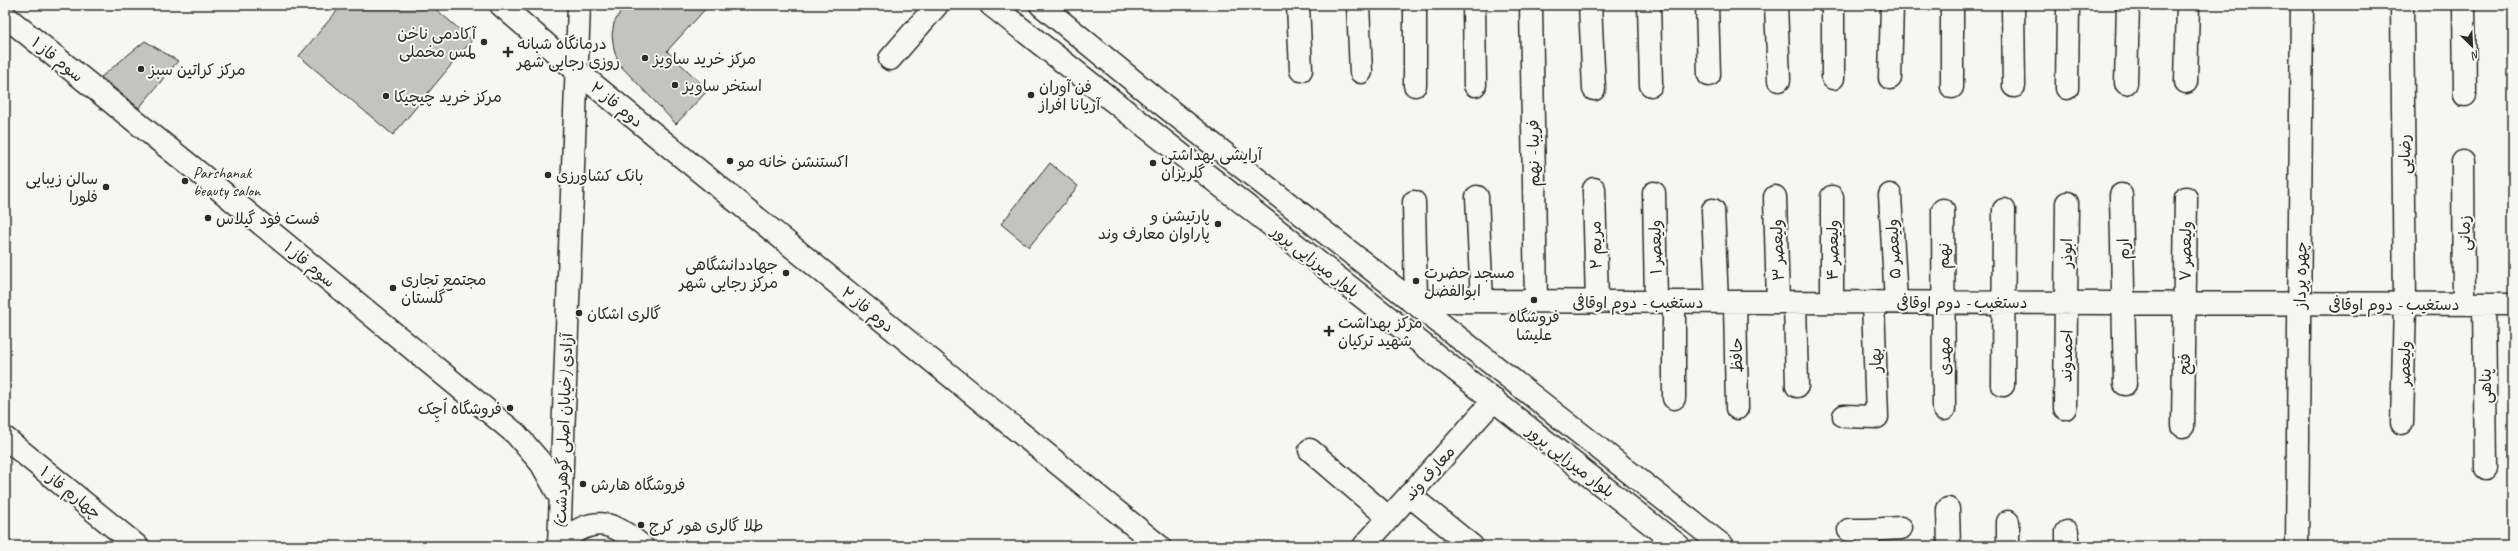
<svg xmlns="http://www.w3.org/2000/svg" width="2518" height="551" viewBox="0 0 2518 551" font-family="Caveat,'Playpen Sans Arabic',sans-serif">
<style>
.building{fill:#c3c3c0;stroke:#2b2b2b}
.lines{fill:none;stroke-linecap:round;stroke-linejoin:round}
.minor-casing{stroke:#2b2b2b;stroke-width:25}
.tertiary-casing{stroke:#2b2b2b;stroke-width:25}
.secondary-casing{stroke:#2b2b2b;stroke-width:25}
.primary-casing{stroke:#2b2b2b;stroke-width:25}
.minor{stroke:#f6f6f2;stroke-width:22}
.tertiary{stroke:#f6f6f2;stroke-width:22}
.secondary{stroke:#f6f6f2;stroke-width:22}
.primary{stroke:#f6f6f2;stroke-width:22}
.poi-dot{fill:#2b2b2b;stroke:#f6f6f2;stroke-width:1.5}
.labels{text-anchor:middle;stroke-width:4;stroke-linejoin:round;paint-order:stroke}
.poi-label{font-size:16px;fill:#2b2b2b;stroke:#f6f6f2;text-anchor:start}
.street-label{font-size:16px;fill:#2b2b2b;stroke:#f6f6f2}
</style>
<rect width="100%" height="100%" fill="#f6f6f2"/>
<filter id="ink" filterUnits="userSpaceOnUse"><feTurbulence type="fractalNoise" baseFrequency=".025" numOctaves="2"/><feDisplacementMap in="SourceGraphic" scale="8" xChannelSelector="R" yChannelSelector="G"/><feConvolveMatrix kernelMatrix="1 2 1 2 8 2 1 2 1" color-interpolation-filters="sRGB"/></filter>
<g filter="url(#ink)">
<!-- building -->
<path class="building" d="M342,5H431L472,40L393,135L299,56Z
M624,5H709L667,51L708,90L676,124L619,64L614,50L612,35L614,23Z
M145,41L178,61L139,108L101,77Z
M1050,163L1078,186L1029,247L1001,224Z"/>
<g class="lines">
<defs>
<path id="minor" d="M501,5L578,72L1159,546
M1298,5L1301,70
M1358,5L1361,72
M1474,5L1475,85
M1531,5L1536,301
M1590,5L1594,89
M1649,5L1651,85
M1707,5L1709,75
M1776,5L1779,80
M2013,5L2014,86
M2464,5L2465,95
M5,16L203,176L516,434L541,463L560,497
M890,59L937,5
M1833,78V5
M1890,78L1892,5
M2186,82L2188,5
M2126,83L2128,5
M1415,85V5
M1952,87V5
M2067,88L2068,5
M2463,162L2464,304
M1594,189L1597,302
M1654,193L1656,301
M1890,195L1896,302
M2121,195L2125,384
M1477,197L1482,301
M1775,197L1778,302
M1414,202L1416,301
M1713,210L1717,302
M1943,210L1944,409
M1411,301L2513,304
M1735,302L1737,408
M1795,302L1797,386
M1832,302V197
M2484,304L2486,468
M2003,385L2004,210
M1674,398V302
M2065,408L2067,203
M1844,416L1877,417L1873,302
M2402,423L2405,304L2402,5
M2183,426L2186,198
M5,438L137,546
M1310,450L1389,518
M1409,495L1472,546
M1948,509L1949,546
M2008,522V546
M1849,530H1868
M2067,532V546
M559,543C593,516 610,519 642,546
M1364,546L1494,400
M1868,546V530L1901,528"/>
<path id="tertiary" d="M2297,546L2302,5"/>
<path id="secondary" d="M991,5L1679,546
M1041,5L1158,101L1723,546"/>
<path id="primary" d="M559,546L579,5"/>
</defs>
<!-- minor casing -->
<use href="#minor" class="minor-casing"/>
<!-- tertiary casing -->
<use href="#tertiary" class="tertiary-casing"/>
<!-- secondary casing -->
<use href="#secondary" class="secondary-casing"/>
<!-- primary casing -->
<use href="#primary" class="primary-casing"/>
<!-- minor -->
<use href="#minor" class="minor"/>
<!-- tertiary -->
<use href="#tertiary" class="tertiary"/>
<!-- secondary -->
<use href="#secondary" class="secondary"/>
<!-- primary -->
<use href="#primary" class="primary"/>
</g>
</g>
<!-- markers -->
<g class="poi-dot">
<circle cx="484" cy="42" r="4"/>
<path d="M506 46h4v4h4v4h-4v4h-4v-4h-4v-4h4z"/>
<circle cx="645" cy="58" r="4"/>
<circle cx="141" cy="69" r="4"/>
<circle cx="675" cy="85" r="4"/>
<circle cx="1031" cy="95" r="4"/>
<circle cx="386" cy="96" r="4"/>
<circle cx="730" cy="161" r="4"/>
<circle cx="1153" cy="163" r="4"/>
<circle cx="548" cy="175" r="4"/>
<circle cx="185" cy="181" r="4"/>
<circle cx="106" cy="187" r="4"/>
<circle cx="208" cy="218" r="4"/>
<circle cx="1218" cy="224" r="4"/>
<circle cx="786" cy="273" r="4"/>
<circle cx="1416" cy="281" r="4"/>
<circle cx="393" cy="288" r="4"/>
<circle cx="1534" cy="300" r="4"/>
<circle cx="579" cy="313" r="4"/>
<path d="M1327 325h4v4h4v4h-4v4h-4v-4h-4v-4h4z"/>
<circle cx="510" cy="408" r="4"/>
<circle cx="583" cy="484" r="4"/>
<circle cx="641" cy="525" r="4"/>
</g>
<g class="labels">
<!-- poi labels -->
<g class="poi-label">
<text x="476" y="39" text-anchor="end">آکادمی ناخن<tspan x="476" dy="18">لمس مخملی</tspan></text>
<text x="517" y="49">درمانگاه شبانه<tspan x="517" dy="18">روزی رجایی شهر</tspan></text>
<text x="653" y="64">مرکز خرید ساویز</text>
<text x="149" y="75">مرکز کراتین سبز</text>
<text x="683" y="91">استخر ساویز</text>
<text x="1039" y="92">فن آوران<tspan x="1039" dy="18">آریانا افراز</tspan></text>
<text x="394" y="102">مرکز خرید چیچیکا</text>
<text x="1161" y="160">آرایشی بهداشتی<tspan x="1161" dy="18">گلریزان</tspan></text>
<text x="738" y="167">اکستنشن خانه مو</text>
<text x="193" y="178">Parshanak<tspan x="193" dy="18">beauty salon</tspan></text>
<text x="556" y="181">بانک کشاورزی</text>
<text x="98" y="184" text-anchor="end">سالن زیبایی<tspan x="98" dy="18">فلورا</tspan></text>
<text x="1210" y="221" text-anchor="end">پارتیشن و<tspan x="1210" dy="18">پاراوان معارف وند</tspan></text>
<text x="216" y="224">فست فود گیلاس</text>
<text x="778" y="270" text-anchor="end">جهاددانشگاهی<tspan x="778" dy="18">مرکز رجایی شهر</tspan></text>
<text x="1424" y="278">مسجد حضرت<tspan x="1424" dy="18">ابوالفضل</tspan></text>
<text x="401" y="285">مجتمع تجاری<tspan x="401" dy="18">گلستان</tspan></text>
<text x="587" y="319">گالری اشکان</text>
<text x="1534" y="322" text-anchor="middle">فروشگاه<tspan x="1534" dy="18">علیشا</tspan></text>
<text x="1338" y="328">مرکز بهداشت<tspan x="1338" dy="18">شهید ترکیان</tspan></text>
<text x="502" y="414" text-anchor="end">فروشگاه اُچِک</text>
<text x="591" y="490">فروشگاه هارش</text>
<text x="649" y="531">طلا گالری هور کرج</text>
</g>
<!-- street labels -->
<g class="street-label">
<text transform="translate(58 59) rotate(39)" y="6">سوم فاز ۱</text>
<text transform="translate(617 104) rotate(39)" y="6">دوم فاز ۲</text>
<text transform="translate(1533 153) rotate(-91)" y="6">فریبا - نهم</text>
<text transform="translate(2404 154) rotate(-90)" y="6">رضایی</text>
<text transform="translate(2464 233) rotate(-90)" y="6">زمانی</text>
<text transform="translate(1595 245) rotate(-91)" y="6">مریم ۲</text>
<text transform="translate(1655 247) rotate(-91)" y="6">ولیعصر ۱</text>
<text transform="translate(1893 249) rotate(-93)" y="6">ولیعصر ۵</text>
<text transform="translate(2123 249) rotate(-92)" y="6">ارم</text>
<text transform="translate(1777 250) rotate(-92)" y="6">ولیعصر ۳</text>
<text transform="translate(1832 250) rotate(-90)" y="6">ولیعصر ۴</text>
<text transform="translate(2185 251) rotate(-89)" y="6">ولیعصر ۷</text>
<text transform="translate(2066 253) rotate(-90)" y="6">ابوذر</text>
<text transform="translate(1943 256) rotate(-90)" y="6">نهم</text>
<text transform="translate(1316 261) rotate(38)" y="6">بلوار میرزایی پرور</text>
<text transform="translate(310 264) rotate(40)" y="6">سوم فاز ۱</text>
<text transform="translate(2300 275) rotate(-89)" y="6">چهره پرداز</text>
<text x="1638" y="308">دستغیب - دوم اوقافی</text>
<text x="1962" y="308">دستغیب - دوم اوقافی</text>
<text x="2394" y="310">دستغیب - دوم اوقافی</text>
<text transform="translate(868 309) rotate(39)" y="6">دوم فاز ۲</text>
<text transform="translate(1736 355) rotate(-91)" y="6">حافظ</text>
<text transform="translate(1944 356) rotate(-91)" y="6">مهدی</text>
<text transform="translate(2066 356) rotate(-89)" y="6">احمدوند</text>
<text transform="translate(1875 360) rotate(-92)" y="6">بهار</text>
<text transform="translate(2404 363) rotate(-89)" y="6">ولیعصر</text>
<text transform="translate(2184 364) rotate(-89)" y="6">فتح</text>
<text transform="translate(2485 386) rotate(-91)" y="6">پناهی</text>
<text transform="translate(563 431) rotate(-88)" y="6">آزادی (خیابان اصلی گوهردشت)</text>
<text transform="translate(1571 461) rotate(38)" y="6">بلوار میرزایی پرور</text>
<text transform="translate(1429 473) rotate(-48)" y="6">معارف وند</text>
<text transform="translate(71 492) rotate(39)" y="6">چهارم فاز ۱</text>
</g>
</g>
<!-- margin -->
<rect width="2518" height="551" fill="none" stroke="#f6f6f2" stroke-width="20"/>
<rect x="10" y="10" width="2498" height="531" fill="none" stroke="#2b2b2b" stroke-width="1.5" filter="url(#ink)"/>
<!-- north arrow -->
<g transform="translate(2472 46) rotate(156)" stroke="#f6f6f2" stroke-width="3" paint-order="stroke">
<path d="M0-3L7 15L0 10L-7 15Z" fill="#2b2b2b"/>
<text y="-6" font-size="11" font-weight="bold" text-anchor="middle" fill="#2b2b2b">N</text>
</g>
</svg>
